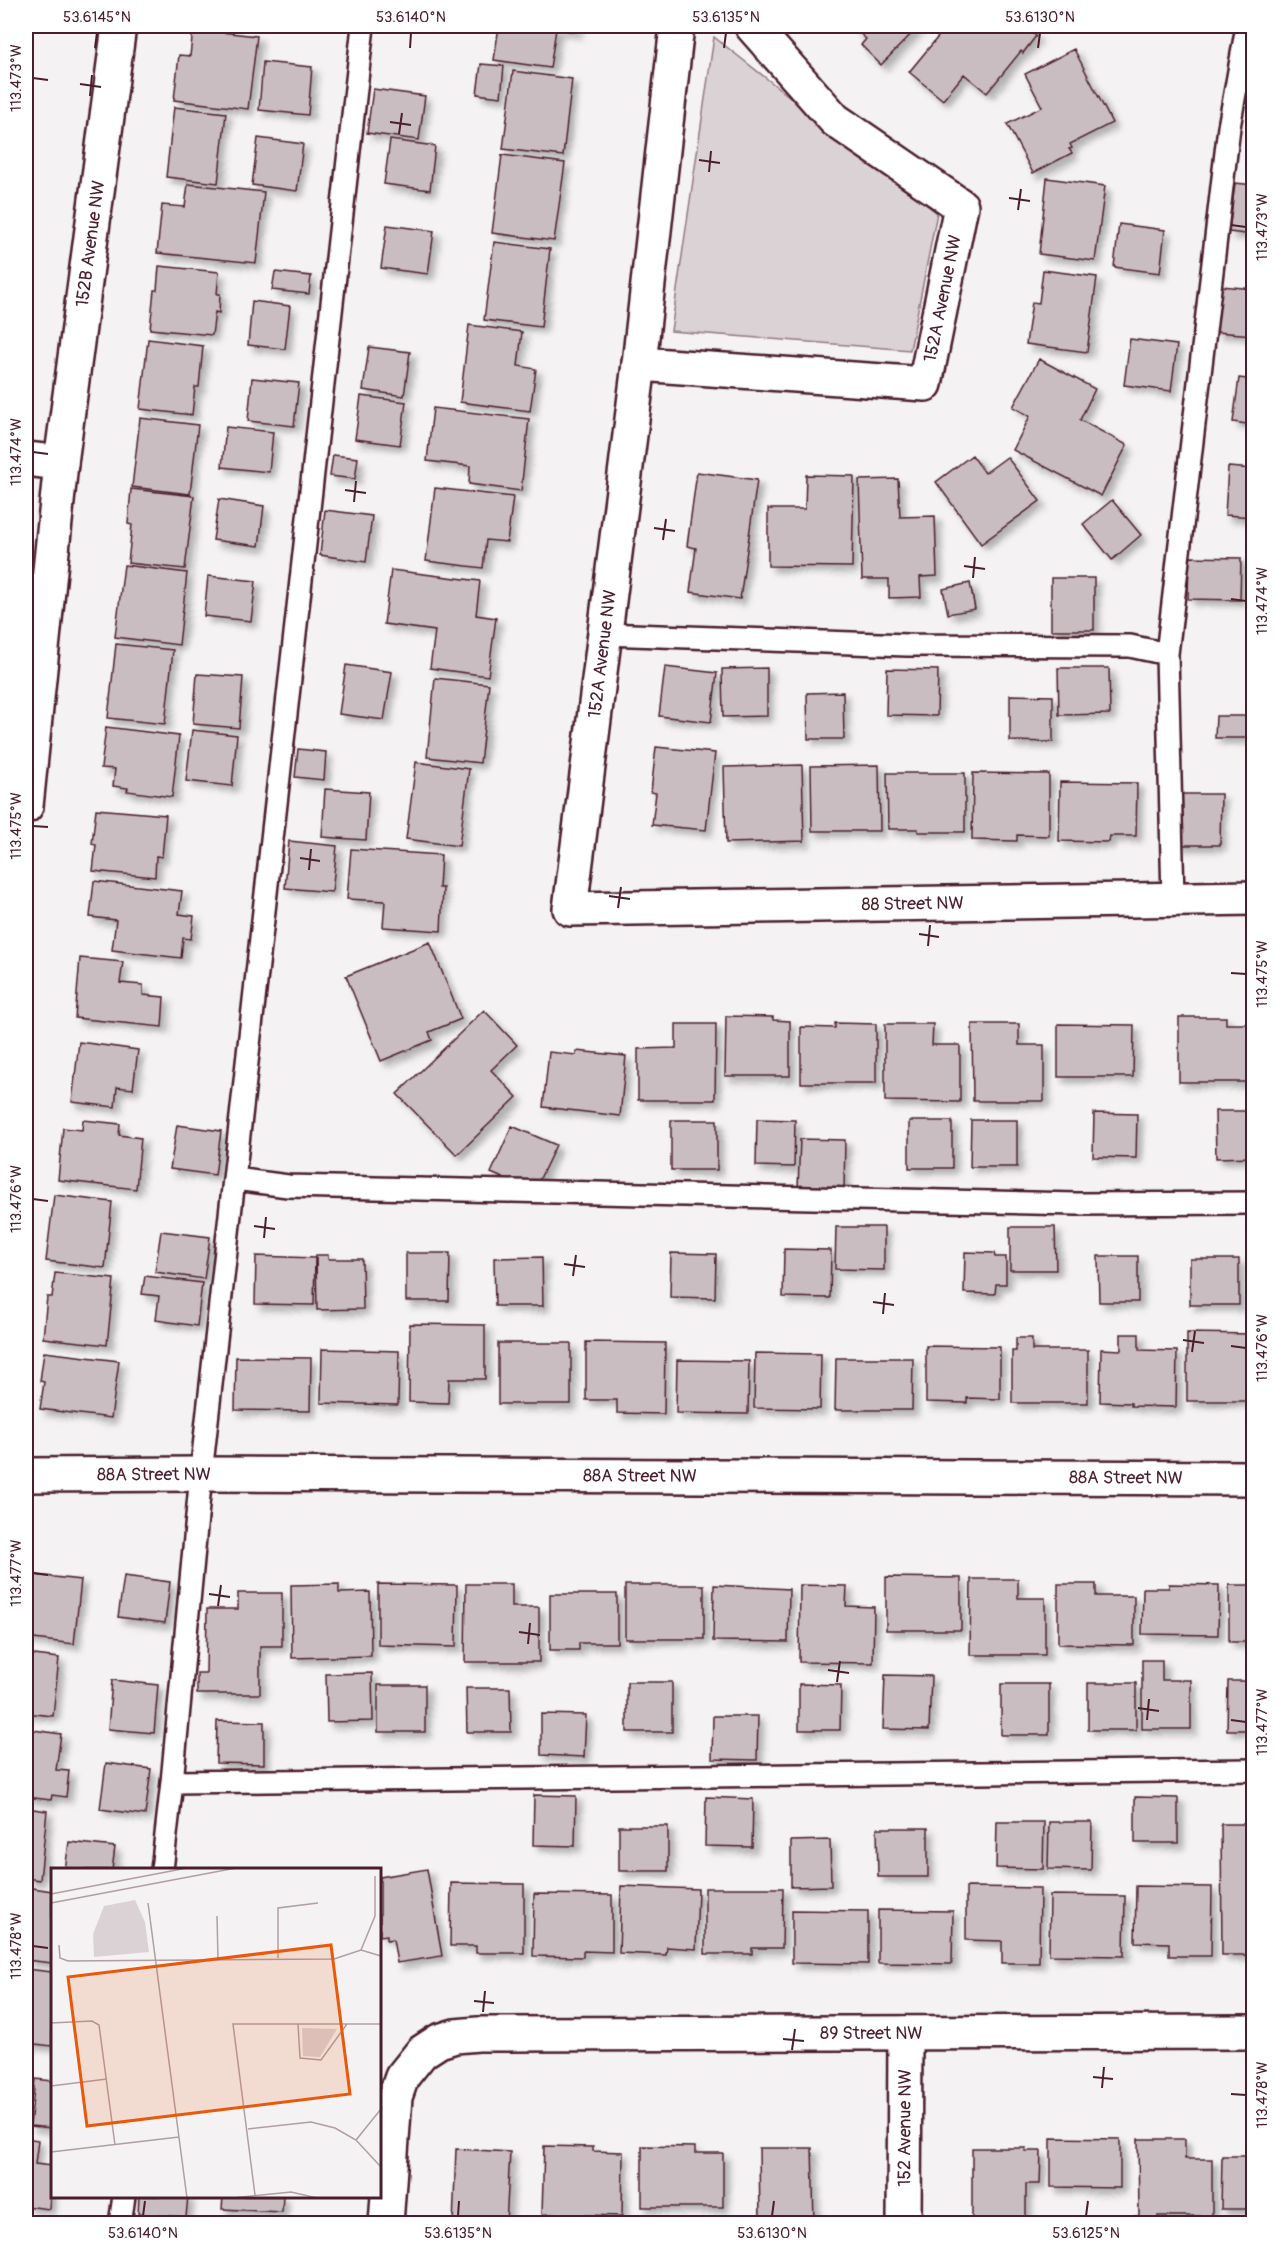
<svg xmlns="http://www.w3.org/2000/svg" width="1279" height="2249" viewBox="0 0 1279 2249" font-family="Pangolin,sans-serif">
<style>
.green{fill:#dbd2d5;stroke:#927880;stroke-width:1.5}
.building{fill:#cabdc1;stroke:#4a1f2b;stroke-width:1.5;filter:url(#shadow)}
.lines{fill:none;stroke-linecap:round;stroke-linejoin:round}
.service-casing{stroke:#4a1f2b;stroke-width:26}
.minor-casing{stroke:#4a1f2b;stroke-width:38}
.service{stroke:#fff;stroke-width:21}
.minor{stroke:#fff;stroke-width:33}
.ticks{fill:none;stroke:#4a1f2b;stroke-width:2}
.labels{text-anchor:middle;stroke-width:5;stroke-linejoin:round;paint-order:stroke}
.street-label{font-size:18px;fill:#4a1f2b;stroke:#fff}
.inset-road{fill:none;stroke:#b09ea2;stroke-width:1.5}
.view{fill:#e8590c;fill-opacity:0.15;stroke:#e8590c;stroke-width:3}
.inset-edge{fill:none;stroke:#4a1f2b;stroke-width:3}
.neatline{fill:none;stroke:#4a1f2b;stroke-width:2}
.ticks-label{font-size:15px;text-anchor:middle;fill:#4a1f2b}
</style>
<defs>
<filter id="shadow"><feDropShadow dx="5.5" dy="5.5" stdDeviation="3" flood-color="#0004"/></filter>
</defs>
<rect width="100%" height="100%" fill="#f4f2f2"/>
<filter id="ink" filterUnits="userSpaceOnUse"><feTurbulence type="fractalNoise" baseFrequency=".0167" numOctaves="2"/><feDisplacementMap in="SourceGraphic" scale="12" xChannelSelector="R" yChannelSelector="G"/><feConvolveMatrix kernelMatrix="1 2 1 2 8 2 1 2 1" color-interpolation-filters="sRGB"/></filter>
<g filter="url(#ink)">
<!-- green -->
<path class="green" d="M714,37L937,213L910,350L671,331Z"/>
<!-- building -->
<path class="building" d="M499,26H577L576,32L556,29L550,68L494,60Z
M852,26H919L881,65L861,45L866,39Z
M947,26H1024L1036,36L1023,53L1021,51L987,93L964,74L943,100L909,72Z
M193,29L257,36L248,109L174,100L179,55L190,56Z
M1074,49L1112,123L1070,144L1072,148L1069,149L1072,153L1033,173L1007,124L1042,107L1025,74Z
M263,62L312,67L308,115L259,110Z
M481,64L504,66L501,97L477,94Z
M513,71L572,79L563,156L503,149Z
M373,89L425,96L419,140L367,133Z
M174,107L226,113L218,183L166,177Z
M258,138L303,144L297,191L252,185Z
M390,140L435,146L430,190L384,184Z
M502,155L565,163L554,241L492,233Z
M1047,178L1105,186L1095,261L1039,254Z
M1235,183L1254,185V235L1229,232Z
M188,184L264,192L256,263L157,253L162,205L185,207Z
M1119,224L1165,230L1160,273L1114,267Z
M387,225L434,231L428,274L381,268Z
M494,242L550,249L541,327L484,320Z
M159,266L219,272L217,294H220L219,313L215,312L212,335L150,329L154,290H157Z
M1043,270L1097,277L1087,352L1026,344L1032,302L1039,303Z
M275,272L311,276L309,294L272,290Z
M1221,286L1254,289V335L1216,332Z
M252,301L290,306L285,349L248,345Z
M469,325L522,332L518,366L536,369L530,411L460,402Z
M148,339L203,346L199,387H195L192,415L140,409Z
M1130,339L1177,345L1171,391L1124,385Z
M369,347L410,352L404,396L363,390Z
M1039,359L1095,389L1080,420L1127,445L1101,496L1013,450L1030,416L1013,407Z
M252,378L299,383L294,426L248,421Z
M1239,378L1254,380V425L1233,422Z
M361,396L406,402L400,445L355,439Z
M433,408L529,419L521,491L469,484L470,466L427,461Z
M140,418L198,425L190,494L132,487Z
M226,427L273,432L269,472L222,467Z
M333,455L358,458L355,479L330,476Z
M972,455L985,473L1007,457L1040,501L981,544L936,482Z
M1228,467L1254,469V517L1225,515Z
M697,472L757,480L740,599L690,592L696,548L687,546Z
M806,475L854,476L852,567L768,566V509H805Z
M898,479L900,517L935,516L937,576L920,577L921,597L889,598V579H862L859,480Z
M435,488L513,497L507,542L486,540L483,568L426,561Z
M131,489L194,496L185,569L128,563L132,525L128,524Z
M219,499L264,506L259,546L213,540Z
M1112,500L1141,535L1112,560L1083,524Z
M325,510L372,516L366,562L320,555Z
M1189,557L1241,558L1240,600L1188,599Z
M124,565L187,573L179,645L115,637Z
M391,570L480,581L476,615L496,618L488,676L430,668L435,631L384,624Z
M208,576L256,581L251,621L204,616Z
M1051,578H1094V630H1051Z
M970,583L975,609L948,614L943,589Z
M116,644L173,650L165,724L108,718Z
M346,665L392,672L384,720L339,714Z
M665,667L717,673L711,722L659,716Z
M767,668V716L723,717L722,669Z
M1058,668H1109L1110,714L1059,715Z
M887,669L938,670L937,716L886,715Z
M197,674L243,677L239,728L193,724Z
M435,678L489,684L480,763L427,757Z
M843,692L844,739H808L807,693Z
M1010,695L1053,696V742L1010,741Z
M1216,716H1254V738H1215Z
M106,727L179,736L172,797L127,791L128,788L113,786L115,769L101,768Z
M192,730L237,735L232,786L186,781Z
M656,747L715,753L706,830L652,825L656,793L651,792Z
M298,749L326,752L324,780L295,777Z
M416,762L469,769L459,846L406,839Z
M802,765L804,841L726,843L724,767Z
M879,765L880,831H812L811,766Z
M887,773H965V832H918V829H888Z
M973,773L1049,774V836L1017,835V841L972,840Z
M1060,782L1137,783L1136,836H1110L1109,842L1059,841Z
M325,789L369,792L366,840L322,837Z
M1177,794H1221L1220,845H1177Z
M96,809L166,815L162,857L156,856L155,877L93,871L96,845L92,844Z
M289,841L337,846L332,892L285,888Z
M351,849L441,855L439,888H443L441,931L383,927L385,901L347,899Z
M94,881L182,891L179,914L194,916L191,939L183,938L181,958L112,950L116,920L90,917Z
M430,942L461,1019L429,1032L432,1040L381,1061L346,976Z
M80,958L123,962L120,983L143,985V995L164,997L162,1027L75,1018Z
M484,1010L517,1045L491,1070L517,1097L457,1155L397,1094Z
M726,1016L773,1017V1020L790,1021V1076H725Z
M1179,1017H1226V1024H1254V1082H1179Z
M835,1023L876,1024V1083H801V1027L835,1028Z
M676,1024H716L715,1100H638V1049L676,1048Z
M885,1024H933L932,1045H960V1102L885,1101Z
M972,1024H1019V1045H1044V1101H973Z
M1058,1024L1134,1025L1133,1077H1058Z
M79,1042L138,1050L133,1089L117,1087L115,1107L72,1102Z
M576,1051L626,1056L620,1116L543,1107L549,1052L576,1055Z
M1215,1111H1254V1157L1216,1158Z
M1094,1113L1137,1114L1136,1158L1093,1157Z
M757,1119L795,1120L794,1167L756,1166Z
M83,1120L120,1124L119,1135L141,1138L136,1189L58,1180L63,1128L82,1130Z
M671,1120H717V1170H671Z
M971,1120H1017V1167H970Z
M909,1121H952V1168H909Z
M177,1125L221,1131L215,1175L170,1169Z
M512,1126L556,1145L534,1191L491,1173Z
M800,1139L845,1140L844,1189L798,1188Z
M54,1195L112,1202L105,1268L46,1261Z
M836,1227H884V1270L835,1269Z
M1010,1227H1055L1056,1270H1010Z
M161,1231L210,1237L204,1279L155,1272Z
M784,1249L831,1250L830,1298L783,1297Z
M965,1252L994,1253L995,1257H1006V1284H996L995,1294L964,1293Z
M406,1253H450L449,1301H406Z
M671,1253L716,1254L715,1298L670,1297Z
M316,1255H328V1259H362L363,1309L317,1310Z
M256,1256L315,1258L314,1305L255,1304Z
M1098,1256H1138V1302H1099Z
M542,1257L543,1306H495L494,1258Z
M1190,1259H1239V1305H1190Z
M55,1273L114,1279L107,1345L43,1338L47,1297H52Z
M145,1276L202,1283L197,1326L156,1320L159,1296L142,1294Z
M410,1324L485,1325V1379H449L448,1403L409,1402Z
M1187,1333L1254,1334V1401H1187Z
M1121,1334H1139V1350L1177,1351L1176,1407L1131,1406V1403L1100,1402L1101,1349L1121,1350Z
M1016,1338H1032V1350H1088V1403H1012V1351H1016Z
M586,1342L665,1343L664,1414L617,1413V1400H586Z
M498,1343H571V1404H498Z
M926,1346L1000,1347V1399L967,1398V1403L926,1402Z
M322,1349L399,1351L398,1405L321,1403Z
M44,1352L119,1361L111,1418L40,1409L44,1382L40,1381Z
M755,1353L821,1354L820,1409L754,1408Z
M236,1357L311,1358L310,1411L235,1410Z
M836,1358H913L912,1410H835Z
M677,1360L749,1361L748,1414L676,1413Z
M26,1574L81,1580L74,1644L26,1638Z
M124,1576L170,1582L165,1623L118,1617Z
M886,1577L961,1578V1630H886Z
M971,1579H1018V1598H1045V1655H970Z
M339,1584V1593L370,1592L371,1656L292,1658L291,1585Z
M378,1584L457,1585L456,1647L378,1645Z
M466,1584H512V1607H539V1662H465Z
M1058,1584H1096V1596H1134V1645L1058,1644Z
M1169,1584L1219,1585L1218,1635L1142,1634L1143,1588H1169Z
M625,1585H704V1639H625Z
M714,1585L789,1589L788,1642L713,1641Z
M800,1585L847,1586L846,1606L874,1607L873,1663L799,1662Z
M1229,1585H1254V1642H1229Z
M238,1593H282V1646H260V1694H197V1673H206L207,1609H238Z
M550,1594H617V1643H579V1650H550Z
M26,1654L59,1658L53,1716L26,1713Z
M1142,1660H1162V1680H1191V1729H1142Z
M372,1673L373,1721L327,1722L326,1674Z
M885,1675L931,1676L929,1730L883,1729Z
M112,1680L158,1685L154,1733L108,1729Z
M1228,1681H1254V1730H1227Z
M627,1682H672V1732H627Z
M1088,1683H1136V1730H1088Z
M799,1684L841,1685L840,1730H799Z
M1001,1684H1049V1735H1001Z
M378,1685H425V1732H378Z
M466,1688H510L511,1732H467Z
M541,1714L586,1715L584,1757L541,1755Z
M713,1716H758L757,1760L712,1759Z
M217,1721L264,1722V1764L216,1763Z
M26,1729L61,1734L56,1770L69,1771L66,1797L52,1795L51,1800L26,1797Z
M106,1763L151,1769L145,1815L100,1809Z
M534,1795L576,1796L575,1846L533,1845Z
M706,1797L753,1799L752,1847L705,1846Z
M1135,1797L1178,1798V1843H1135Z
M26,1808L47,1811L40,1880L26,1878Z
M997,1822H1044L1043,1869L996,1868Z
M1049,1822H1092L1091,1870L1048,1869Z
M1221,1824H1254V1955H1222Z
M619,1826H668V1871H619Z
M877,1828H928V1877H878Z
M830,1840L831,1886L791,1887V1841Z
M69,1842L115,1847L112,1870H65Z
M427,1869L442,1956L397,1963L393,1939L387,1940V1935L380,1936V1877Z
M451,1883L524,1884V1953H476V1946H450Z
M621,1886L698,1889L696,1949L667,1947L666,1955L619,1953Z
M1136,1886L1212,1887L1211,1956H1169V1943L1135,1942Z
M26,1887L52,1891V1963L26,1960Z
M966,1887L1040,1888L1039,1963H1002V1941L966,1940Z
M705,1888H783L782,1948H752V1954H705Z
M534,1894L612,1895V1952L583,1951V1957L533,1956Z
M1050,1895L1125,1896L1124,1956L1049,1955Z
M792,1910L868,1911V1964L792,1963Z
M878,1910L953,1911L952,1964L878,1963Z
M26,1969L52,1972V2046L26,2043Z
M35,2079L52,2081V2128L30,2126Z
M26,2138L38,2140L35,2164L52,2166L49,2209L26,2206Z
M1051,2138L1120,2139V2188L1051,2187Z
M1138,2139H1185V2159H1212V2216H1158L1157,2224H1135V2216H1139Z
M544,2146L593,2147V2151L623,2152L622,2216L542,2214Z
M642,2146L695,2147V2153H723V2207H642Z
M759,2148H812L814,2222L760,2223Z
M972,2148H1026L1025,2151H1041L1040,2184H1026V2221H972Z
M456,2149L510,2152L506,2224H453Z
M1222,2156H1254V2209H1221Z
M139,2196H188L186,2217L138,2214Z
M223,2196H283L282,2212L222,2209Z
M26,2217L43,2219L42,2224H26Z"/>
<g class="lines">
<defs>
<path id="service" d="M604,634L907,645L1130,646L1167,654
M1173,899L1167,654L1229,127L1247,26
M235,1179L288,1186L1077,1204L1254,1203
M172,1782L1254,1770
M162,1870L172,1782L201,1474L363,26
M120,2224L124,2196"/>
<g id="minor">
<path id="s1" d="M677,26L639,364L570,909L1254,898"/>
<path id="s2" d="M639,364L925,384L961,206L835,120L752,26"/>
<path d="M26,459L61,463"/>
<path id="s3" d="M26,806L61,463L119,26"/>
<path id="s4" d="M26,1475L201,1474L1254,1478"/>
<path id="s5" d="M386,2224L395,2097L402,2077L422,2052L439,2041L455,2036L478,2034L1254,2032"/>
<path id="s6" d="M904,2224L905,2033"/>
</g>
</defs>
<!-- service casing -->
<use href="#service" class="service-casing"/>
<!-- minor casing -->
<use href="#minor" class="minor-casing"/>
<!-- service -->
<use href="#service" class="service"/>
<!-- minor -->
<use href="#minor" class="minor"/>
</g>
</g>
<!-- ticks -->
<path class="ticks" d="M95,48L97,33M410,48L411,33M724,48L726,33M1038,48L1040,33M33,78L48,80M80,84L101,87M90,96L92,75M390,122L411,125M399,134L402,113M699,160L720,163M709,172L711,151M1009,198L1030,201M1018,210L1021,189M1231,225L1246,227M33,452L48,454M345,490L366,493M354,502L356,481M654,528L675,531M663,540L666,519M964,566L985,569M973,578L975,557M1231,599L1246,601M33,826L48,827M300,858L320,861M309,870L311,849M609,896L630,899M618,908L621,887M919,934L939,937M928,946L930,925M1231,973L1246,974M33,1199L48,1201M254,1226L275,1229M264,1238L266,1217M564,1264L585,1267M573,1276L576,1255M873,1302L894,1305M883,1314L885,1293M1183,1340L1204,1343M1231,1346L1246,1348M1192,1352L1195,1331M33,1573L48,1575M209,1594L230,1597M218,1606L221,1585M519,1632L540,1635M528,1644L530,1623M828,1670L849,1673M837,1682L840,1661M1138,1708L1159,1711M1147,1720L1149,1699M1231,1720L1246,1722M33,1946L48,1948M474,2001L494,2003M483,2012L485,1991M783,2039L804,2041M792,2050L795,2029M1093,2077L1113,2079M1102,2088L1104,2067M1231,2094L1246,2095M143,2216L145,2201M458,2216L459,2201M772,2216L774,2201M1086,2216L1088,2201"/>
<g class="labels">
<!-- street labels -->
<g class="street-label">
<text dy="6" stroke="none"><textPath href="#s3" startOffset="566">152B Avenue NW</textPath></text>
<text dy="6" stroke="none"><textPath href="#s2" startOffset="374">152A Avenue NW</textPath></text>
<text transform="translate(602 654) rotate(-83)" y="6">152A Avenue NW</text>
<text dy="6" stroke="none"><textPath href="#s1" startOffset="1232">88 Street NW</textPath></text>
<text dy="6" stroke="none"><textPath href="#s4" startOffset="128">88A Street NW</textPath></text>
<text dy="6" stroke="none"><textPath href="#s4" startOffset="614">88A Street NW</textPath></text>
<text dy="6" stroke="none"><textPath href="#s4" startOffset="1100">88A Street NW</textPath></text>
<text dy="6" stroke="none"><textPath href="#s5" startOffset="634">89 Street NW</textPath></text>
<text dy="6" stroke="none"><textPath href="#s6" startOffset="96">152 Avenue NW</textPath></text>
</g>
</g>
<!-- overview -->
<g transform="translate(51 1868)">
<rect width="330" height="330" fill="#f4f2f2"/>
<path d="M84,32L94,54L98,84L43,89L42,66L53,38ZM251,160L286,161L269,189L252,188Z" fill="#dbd2d5"/>
<path class="inset-road" d="M0,26L136,0M0,35L185,0M97,35L136,330M166,48L167,91M8,77L9,90L17,93L283,91L310,82L330,88M310,82L324,48V8M227,90V40L267,35M0,155L41,153L48,157L64,277M247,156L249,190L270,192L296,156M0,218L56,211M197,261L260,254L284,260L305,272L330,299M305,272L330,241M0,284L128,269M204,327L182,156H330M182,330L240,324L266,330"/>
<path class="view" d="M280,77L299,226L36,258L17,109Z"/>
<rect width="330" height="330" class="inset-edge"/>
</g>
<!-- margin -->
<rect width="1279" height="2249" fill="none" stroke="#fff" stroke-width="66"/>
<rect x="33" y="33" width="1213" height="2183" class="neatline"/>
<g class="ticks-label">
<text x="97" y="22">53.6145°N</text>
<text x="411" y="22">53.6140°N</text>
<text x="726" y="22">53.6135°N</text>
<text x="1040" y="22">53.6130°N</text>
<text transform="translate(16 78) rotate(-90)" y="5">113.473°W</text>
<text transform="translate(1262 227) rotate(-90)" y="5">113.473°W</text>
<text transform="translate(16 452) rotate(-90)" y="5">113.474°W</text>
<text transform="translate(1262 601) rotate(-90)" y="5">113.474°W</text>
<text transform="translate(16 826) rotate(-90)" y="5">113.475°W</text>
<text transform="translate(1262 974) rotate(-90)" y="5">113.475°W</text>
<text transform="translate(16 1199) rotate(-90)" y="5">113.476°W</text>
<text transform="translate(1262 1348) rotate(-90)" y="5">113.476°W</text>
<text transform="translate(16 1573) rotate(-90)" y="5">113.477°W</text>
<text transform="translate(1262 1722) rotate(-90)" y="5">113.477°W</text>
<text transform="translate(16 1946) rotate(-90)" y="5">113.478°W</text>
<text transform="translate(1262 2095) rotate(-90)" y="5">113.478°W</text>
<text x="143" y="2238">53.6140°N</text>
<text x="458" y="2238">53.6135°N</text>
<text x="772" y="2238">53.6130°N</text>
<text x="1086" y="2238">53.6125°N</text>
</g>
</svg>
